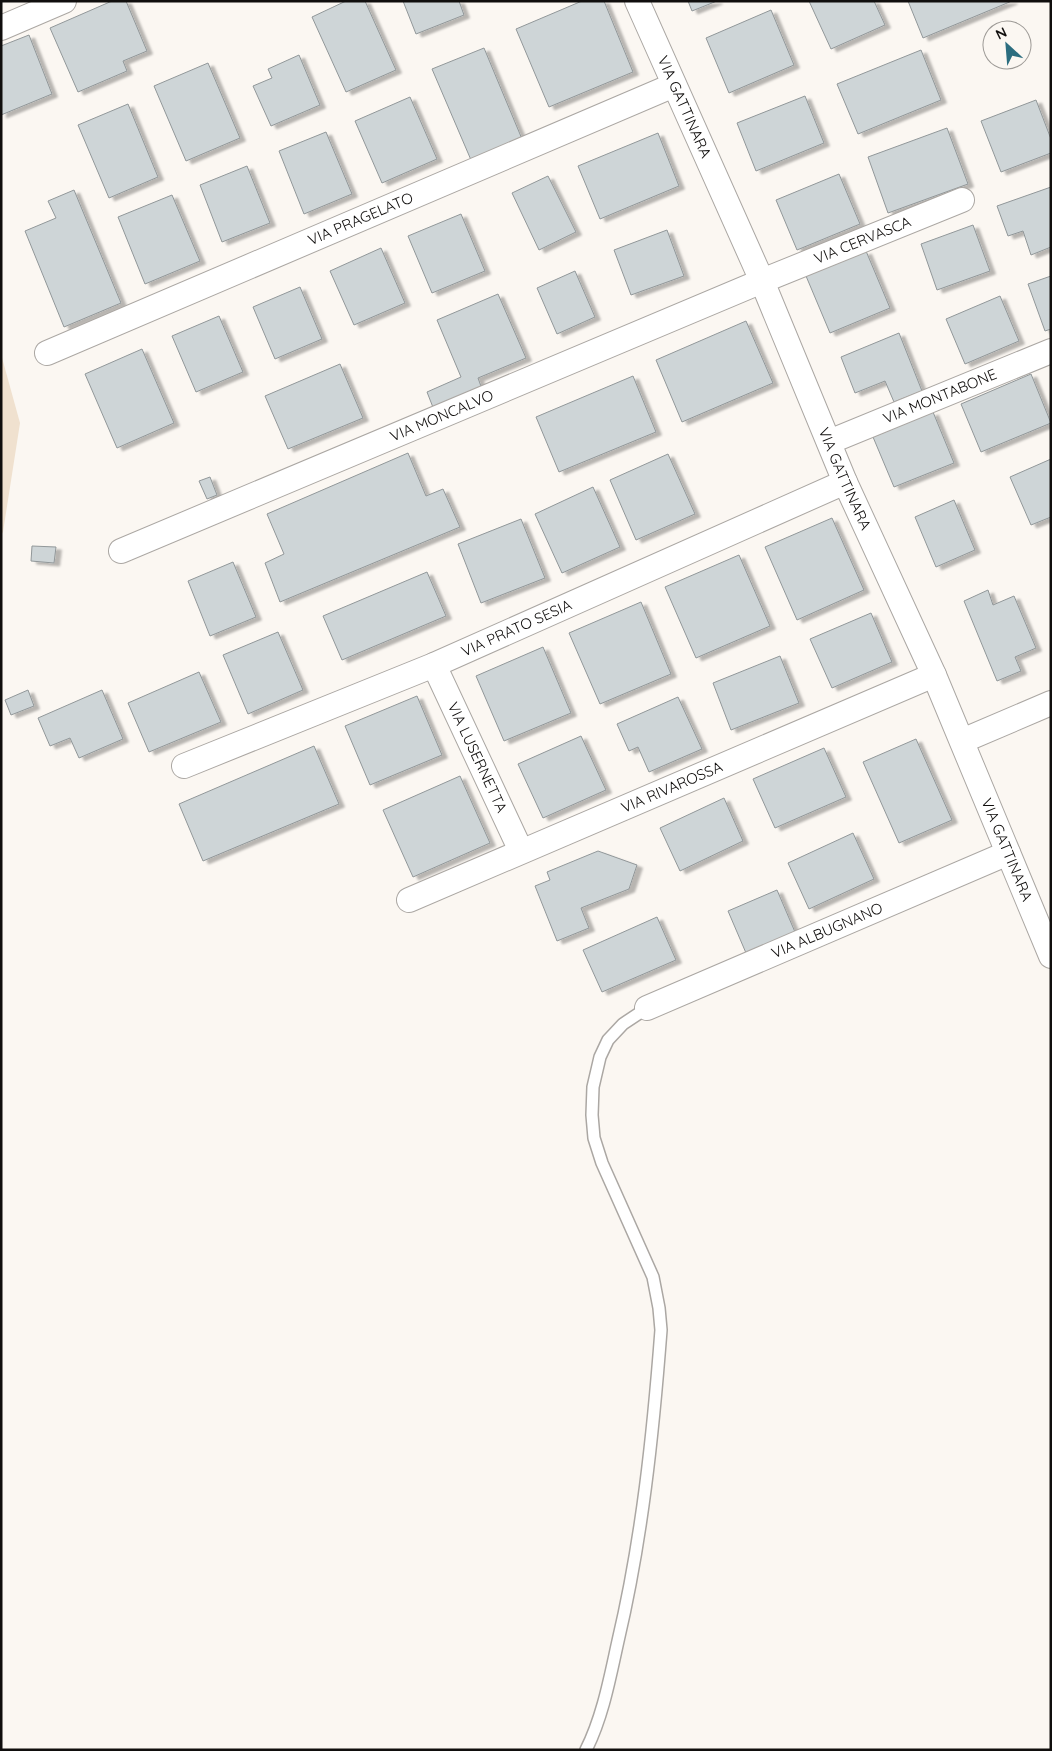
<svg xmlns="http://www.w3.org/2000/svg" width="1052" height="1751" viewBox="0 0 1052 1751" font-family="Quicksand,sans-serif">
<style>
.green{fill:#f0e1cf}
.building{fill:#ced5d7;stroke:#919799;filter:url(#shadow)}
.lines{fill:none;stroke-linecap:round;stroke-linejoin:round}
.lane-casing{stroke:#aba7a3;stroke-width:14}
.street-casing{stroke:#aba7a3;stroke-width:26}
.lane{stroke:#fff;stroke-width:11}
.street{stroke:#fff;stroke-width:24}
.labels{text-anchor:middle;stroke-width:4.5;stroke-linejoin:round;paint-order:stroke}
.street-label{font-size:15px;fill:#100e0d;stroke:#fbf7f2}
</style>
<defs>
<filter id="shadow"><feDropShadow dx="5.5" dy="3" stdDeviation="1" flood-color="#0004"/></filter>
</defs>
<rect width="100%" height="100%" fill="#fbf7f2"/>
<!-- green -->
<path class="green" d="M1,354L20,423L3,532L1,535Z"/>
<!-- building -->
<path class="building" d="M112,1H126L147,51L123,61L127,71L78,92L50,28Z
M346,1H365L396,70L346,92L312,17Z
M403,1H459L464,15L416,34Z
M582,1H604L633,72L549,107L516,29Z
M688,1H717L692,11Z
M809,1H874L885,25L831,49Z
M908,1H1012L923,38Z
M771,10L794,65L729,93L706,38Z
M29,35L52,94L1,115V46Z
M484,48L522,139L471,160L432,69Z
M921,50L941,100L858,134L837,84Z
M299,55L320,105L271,126L253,86L272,78L268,69Z
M208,63L240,138L186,161L154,86Z
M805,96L824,143L756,171L737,123Z
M410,97L437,159L382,183L355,121Z
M1036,100L1051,139V153L1001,172L981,121Z
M128,104L158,177L109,198L78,125Z
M947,128L968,184L888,213L868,157Z
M326,132L352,194L304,214L279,151Z
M658,133L679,186L600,219L578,166Z
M247,166L270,223L222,242L200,185Z
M839,174L860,224L797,250L776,200Z
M548,176L576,232L539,250L512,193Z
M1051,187V247L1031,255L1023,231L1008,236L997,206Z
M74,190L121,303L64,327L25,231L56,218L48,201Z
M172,195L200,261L145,284L118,217Z
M461,214L485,271L432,293L408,236Z
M973,225L990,271L937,290L921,244Z
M667,230L684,276L631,295L614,250Z
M381,248L405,303L354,325L330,271Z
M866,251L890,308L830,333L806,276Z
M575,271L595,317L557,334L537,288Z
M1051,276V329L1045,331L1028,284Z
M300,287L322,339L275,359L253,307Z
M498,294L526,358L478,378L482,389L434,410L427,392L461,377L437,320Z
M1000,296L1019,341L965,364L946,319Z
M219,316L243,372L196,392L172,336Z
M746,321L773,383L682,422L656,360Z
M899,333L922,391L894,402L885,381L855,393L841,357Z
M142,349L174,423L117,448L85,374Z
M340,364L363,418L288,449L265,396Z
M1031,374L1051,423L981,452L961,404Z
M633,376L656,432L559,472L536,417Z
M933,412L954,463L894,487L873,437Z
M408,453L426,496L443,489L460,527L280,602L265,563L284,554L267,514Z
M668,454L695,514L636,540L610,480Z
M1051,459V517L1031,525L1010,477Z
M210,477L217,495L207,499L199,481Z
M593,487L620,547L562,573L535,514Z
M954,500L975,550L936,567L915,517Z
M832,518L864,590L797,620L765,547Z
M521,519L545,578L481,603L458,544Z
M32,546L56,547L54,563L31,561Z
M739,555L770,626L696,658L665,587Z
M233,562L256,617L210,636L188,581Z
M427,572L446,616L342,660L323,616Z
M988,590L993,605L1014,596L1036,648L1015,657L1021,671L997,681L964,601Z
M641,602L671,674L600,704L569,633Z
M871,613L892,662L832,688L810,639Z
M278,632L303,690L248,714L223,655Z
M543,647L571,713L504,741L476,676Z
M780,656L799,703L731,730L713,683Z
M199,672L221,722L149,752L128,703Z
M28,690L34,706L11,715L5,700Z
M102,690L123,739L79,758L70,738L50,746L38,718Z
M417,696L442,755L370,785L345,726Z
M678,697L702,749L649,772L638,747L629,751L617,724Z
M581,736L606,790L543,818L518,764Z
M916,739L952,820L899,843L863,762Z
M314,746L339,804L203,861L179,804Z
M824,748L846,797L775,828L753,779Z
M460,776L490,843L413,877L383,810Z
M724,798L743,841L680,871L660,828Z
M853,833L874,879L809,909L788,863Z
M598,851L637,865L629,889L581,908L589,928L557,941L535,886L550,880L547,872Z
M777,890L795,932L746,953L728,911Z
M657,917L676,960L602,992L583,950Z"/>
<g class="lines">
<defs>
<path id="lane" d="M586,1750C603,1716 610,1677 618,1641C642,1539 653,1435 661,1330L659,1308L653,1277L602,1163L594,1138L592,1115L593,1087L600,1057L608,1040L623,1024L647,1008"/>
<g id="street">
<path id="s1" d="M637,1L762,281L845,482L934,675L1051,956"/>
<path d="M1,28L64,1"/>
<path id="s2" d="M47,353L674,85"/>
<path id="s3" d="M829,442L1051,351"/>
<path id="s4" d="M121,551L762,281L962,200"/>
<path id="s5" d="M434,665L521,851"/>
<path d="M962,741L1051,703"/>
<path id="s6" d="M184,766L434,665L845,482"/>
<path id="s7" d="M409,900L934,675"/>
<path id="s8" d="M647,1008L1008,853"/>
</g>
</defs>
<!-- lane casing -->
<use href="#lane" class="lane-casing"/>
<!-- street casing -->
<use href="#street" class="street-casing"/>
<!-- lane -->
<use href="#lane" class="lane"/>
<!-- street -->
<use href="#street" class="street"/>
</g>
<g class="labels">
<!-- street labels -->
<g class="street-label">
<text dy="5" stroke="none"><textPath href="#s1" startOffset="116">VIA GATTINARA</textPath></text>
<text dy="5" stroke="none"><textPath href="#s2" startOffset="341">VIA PRAGELATO</textPath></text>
<text dy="5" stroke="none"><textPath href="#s4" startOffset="804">VIA CERVASCA</textPath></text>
<text dy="5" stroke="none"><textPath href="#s3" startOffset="120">VIA MONTABONE</textPath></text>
<text dy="5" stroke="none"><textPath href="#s4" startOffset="348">VIA MONCALVO</textPath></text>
<text dy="5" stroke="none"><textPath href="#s1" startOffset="521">VIA GATTINARA</textPath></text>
<text dy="5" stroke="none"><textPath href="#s6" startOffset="360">VIA PRATO SESIA</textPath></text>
<text dy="5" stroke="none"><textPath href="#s5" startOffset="102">VIA LUSERNETTA</textPath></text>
<text dy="5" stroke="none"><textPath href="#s7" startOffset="286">VIA RIVAROSSA</textPath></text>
<text dy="5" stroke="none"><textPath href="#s1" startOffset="926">VIA GATTINARA</textPath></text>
<text dy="5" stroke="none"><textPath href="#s8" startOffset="196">VIA ALBUGNANO</textPath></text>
</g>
</g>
<!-- border -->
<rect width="1052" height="1751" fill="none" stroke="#100e0d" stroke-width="5"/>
<!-- north arrow -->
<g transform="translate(1007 45) rotate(334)"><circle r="24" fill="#fbf7f2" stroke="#9d9a96"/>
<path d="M0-4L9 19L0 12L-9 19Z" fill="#2b6d7f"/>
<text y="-8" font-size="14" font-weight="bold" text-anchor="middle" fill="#100e0d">N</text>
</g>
</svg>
